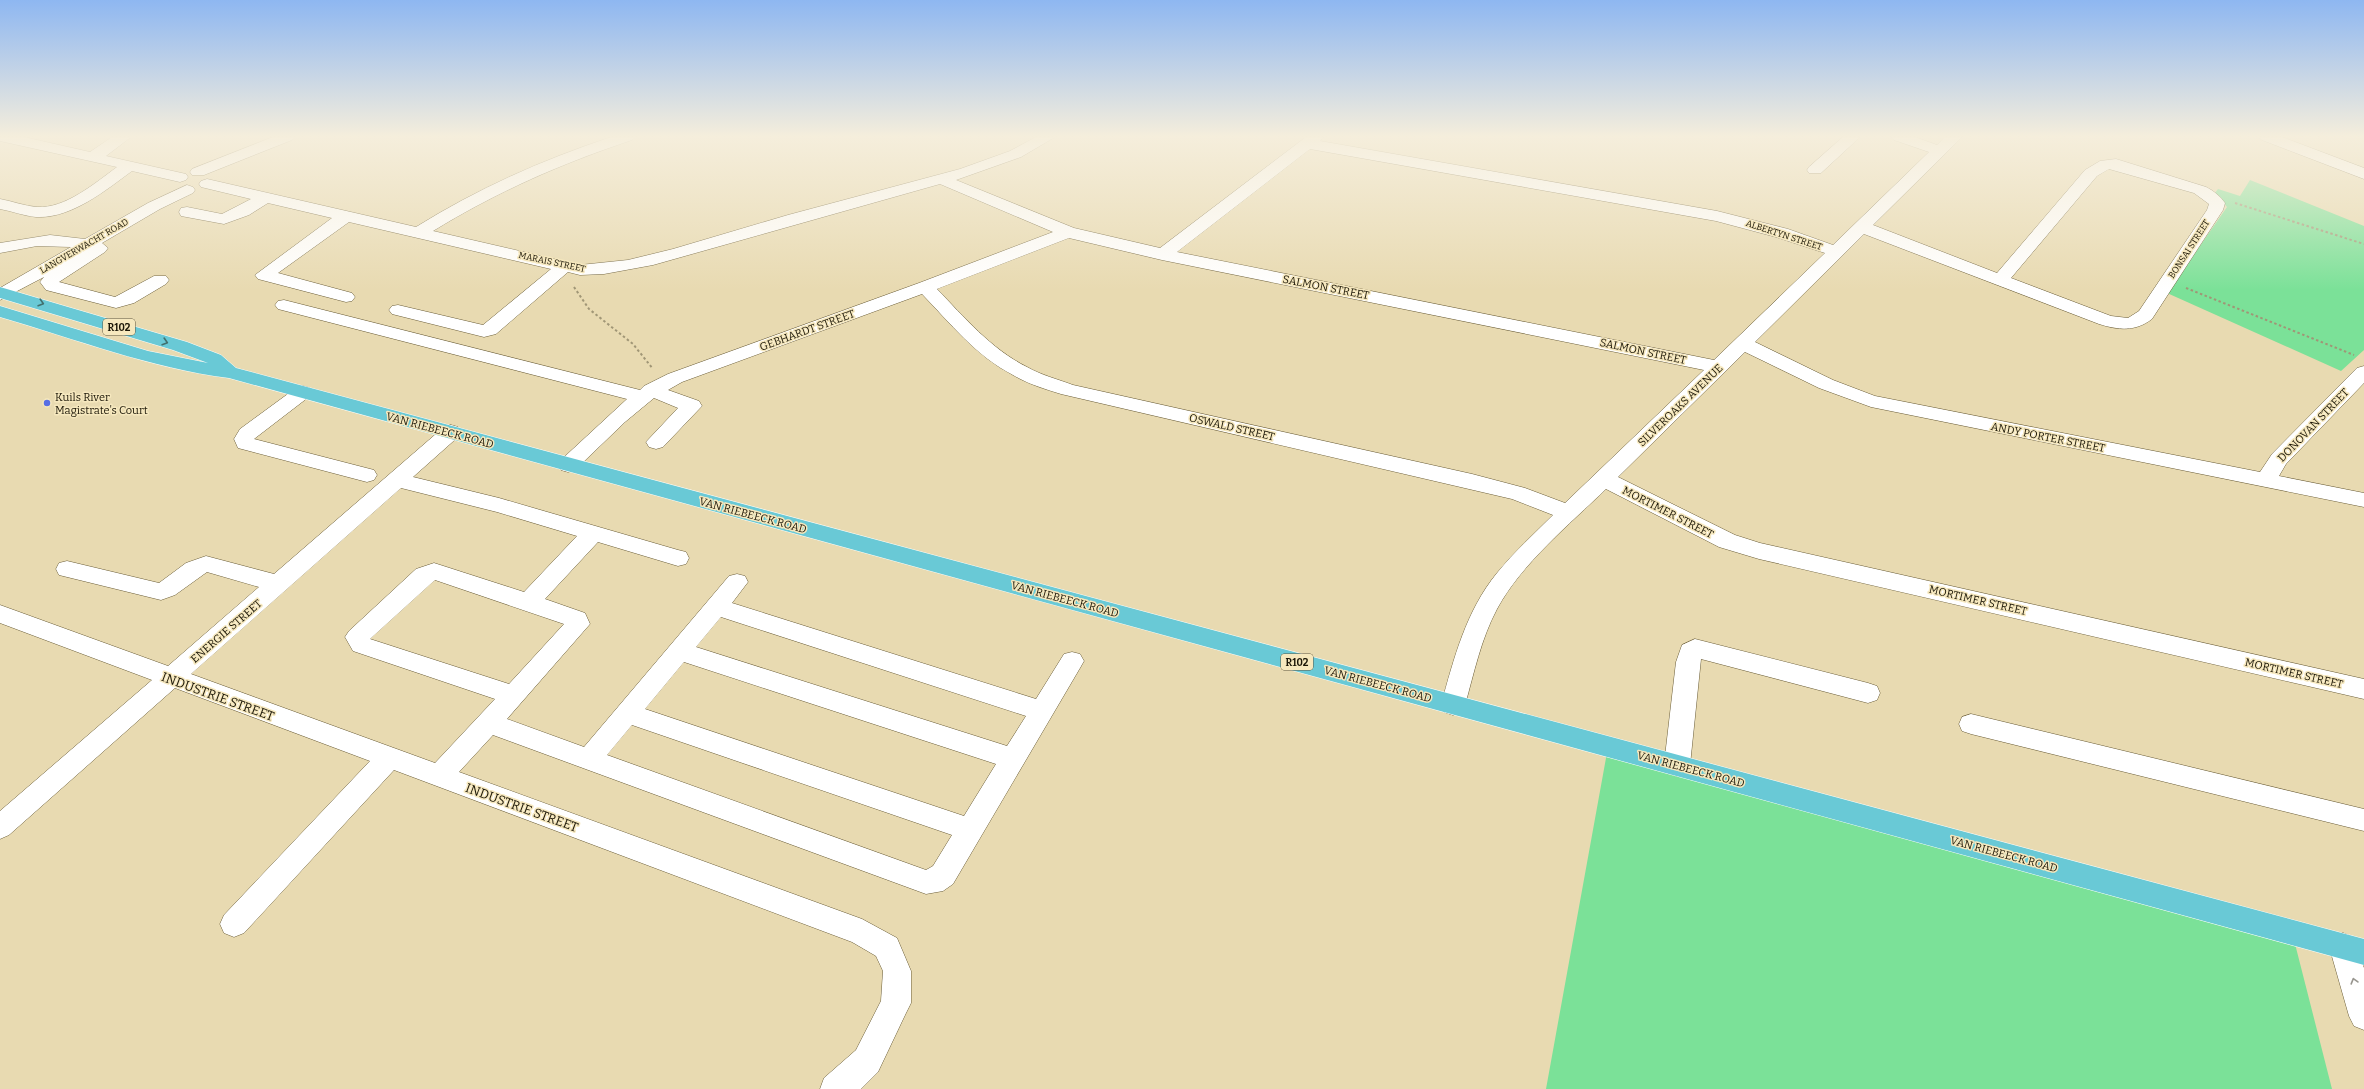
<svg xmlns="http://www.w3.org/2000/svg" width="2364" height="1089" viewBox="0 0 2364 1089" font-family="Bitter,serif">
<style>
.green{fill:#7be198}
.lines{fill:none;stroke-linecap:round;stroke-linejoin:round}
.minor-casing{stroke:#6a5d38;stroke-width:1}
.major-casing{stroke:#fff;stroke-width:1}
.path{stroke:#a09676;stroke-width:2;stroke-dasharray:2.5 2.5;stroke-linecap:butt}
.minor{fill:#fff;fill-rule:evenodd}
.major{fill:#69c9d6;fill-rule:evenodd}
.oneway{stroke:#42706e}
.oneway2{stroke:#98968f}
.poi-dot{fill:#576ee4;stroke:#f6e8be;stroke-width:1.5}
.labels{text-anchor:middle;stroke-width:3;stroke-linejoin:round;paint-order:stroke}
.far-street-label{font-size:9px;fill:#1b1607;stroke:#f6e8be}
.shield{fill:#f6e8be;stroke:#5d553e;stroke-width:1}
.shield-label{font-size:10px;font-weight:bold;fill:#1b1607}
.street-label{font-size:11px;fill:#1b1607;stroke:#f6e8be}
.poi-label{font-size:11px;fill:#1b1607;stroke:#f6e8be;text-anchor:start}
.near-street-label{font-size:13px;fill:#1b1607;stroke:#f6e8be}
</style>
<rect width="100%" height="100%" fill="#e8dab1"/>
<!-- green -->
<path class="green" d="M2250,180L2364,226V350L2341,371L2167,293L2227,207L2215,193L2218,189L2240,196Z
M1608,747L2292,932L2332,1089H1546Z"/>
<g class="lines">
<defs>
<path id="minor" d="M0,137H24L90,152L112,137H131L106,156L186,174L188,177L186,180L180,182L132,171C106,190 71,219 36,217C24,216 12,211 0,209V199C12,201 24,206 37,207C65,209 95,183 117,167L0,141Z
M273,137H295L292,140L204,175H192L190,172L192,169Z
M611,137H635L632,140C563,163 496,192 433,231L580,265L628,260L673,249L788,215L960,169L1010,151L1036,137H1055L1021,157L956,180L1074,228L1160,248L1306,137H1324L1320,141L1717,211L1788,229L1833,245L1929,152L1894,140L1891,137H1915L1937,145L1945,137H1962L1873,225L1997,273L2085,170L2100,161L2116,159L2206,187C2214,191 2220,196 2225,203L2223,210L2152,319C2135,332 2118,330 2099,324L1864,234L1755,342L1833,380L1875,396L2260,472L2272,454L2357,368L2364,366V383L2286,464L2279,476L2364,493V507L1871,407L1819,388L1745,352L1618,477L1735,535L1760,543L2364,679V699L1759,559L1719,547L1606,489C1570,524 1521,564 1497,609C1481,639 1474,673 1465,705L1462,712L1453,715L1444,712L1441,705C1454,658 1466,611 1497,573C1514,552 1534,534 1553,515L1512,499L1061,394C1045,389 1028,384 1013,375C976,356 950,323 922,294L682,382L668,390L699,401L702,406L663,447L656,449L649,447L646,442L678,408L654,398L625,422L575,470L568,472L561,470L558,465L561,460L627,399L278,309L275,305L278,301L284,300L640,390L644,386L668,374L919,283L1053,232L940,184L653,265L604,274L580,275L568,272L496,334L484,337L392,314L389,310L392,306L398,305L483,325L551,269L349,222L278,273L352,293L355,297L352,301L346,302L258,279L255,275L332,218L268,203L249,215L224,224L181,216L179,212L181,208L187,207L222,214L251,199L201,187L199,184L201,181L207,179L416,227C477,189 542,160 611,137ZM1310,149L1716,221L1776,237L1825,253L1714,360L1177,252ZM2109,169L2194,193L2209,204L2207,210L2139,311L2128,318L2111,316L2011,278L2097,176ZM1069,238L1162,260L1704,370L1565,503L1525,488L1472,474L1073,385C1057,379 1041,375 1027,367C991,349 964,317 937,289Z
M1843,137H1860L1821,173H1809L1807,170L1809,167Z
M2259,137H2282L2364,168V179L2262,140Z
M187,185L193,187L195,190L193,193L160,209L102,243L108,248L105,252L59,282L115,297L154,276H166L169,280L166,284L134,303L116,308L46,290L40,282L44,277L0,300V288L71,247L37,246L0,253V243L50,235L85,239L148,203Z
M303,386L310,388L313,392L310,396L254,439L374,470L377,475L374,480L367,482L238,448L234,439L240,429L296,388Z
M451,425L458,427L461,432L458,437L413,477L499,498L678,550L686,552L689,558L686,564L678,566L598,542L545,599L585,613L590,624L507,719L584,747L729,576L737,574L745,576L748,582L732,603L1036,699L1064,654L1072,652L1080,654L1084,661L1080,668L953,884L943,891L926,894L493,735L459,772L862,919L897,938L911,971V1003L906,1013L878,1072L861,1089H820L824,1078L856,1050L881,1001L883,971L876,956L852,942L394,770L244,933L234,937L224,933L220,924L224,915L370,761L175,688L9,835L0,839V811L152,680L0,623V605L168,666L259,587L207,572L175,595L161,600L59,575L56,569L59,563L67,561L159,583L186,563L206,556L274,574L444,427ZM401,488L497,512L577,536L524,592L434,563L416,569L349,631L345,637L353,651L495,699L435,763L191,674ZM435,580L564,624L509,684L370,639ZM721,617L1026,716L1007,746L696,647ZM684,662L996,764L964,816L645,709ZM632,725L952,835L933,866L926,870L607,755Z
M1695,639L1868,683L1877,686L1880,693L1877,700L1868,703L1701,659L1690,765L1686,773L1677,776L1668,773L1664,765L1676,662L1682,645Z
M1971,714L2364,809V831L1971,734L1962,731L1959,724L1962,717Z
M2343,933L2353,937L2364,968V1030L2354,1026L2349,1016L2329,946L2333,937Z"/>
<path id="major" d="M0,287L187,342L221,355L236,368L2364,939V965L229,378C150,368 76,339 0,317V306L148,351L208,363L173,350L0,298Z"/>
</defs>
<!-- minor casing -->
<use href="#minor" class="minor-casing"/>
<!-- major casing -->
<use href="#major" class="major-casing"/>
<!-- path -->
<path class="path" d="M2235,203L2364,244
M574,287L589,309L633,344L653,369
M2186,288L2354,355"/>
<!-- minor -->
<use href="#minor" class="minor"/>
<!-- major -->
<use href="#major" class="major"/>
</g>
<!-- one-way arrows -->
<defs><path id="oneway-chevron" d="M-2-3.5L2.5 0L-2 3.5" fill="none" stroke-width="1.6" stroke-linecap="round" stroke-linejoin="round"/></defs>
<g class="oneway">
<use href="#oneway-chevron" transform="translate(41 303) rotate(17)"/>
<use href="#oneway-chevron" transform="translate(165 342) rotate(17)"/>
</g>
<use class="oneway2" href="#oneway-chevron" transform="translate(2354 981) rotate(-106)"/>
<!-- sky -->
<linearGradient id="sky" x2="0" y2="1"><stop stop-color="#8eb7f1"/><stop offset="0.47" stop-color="#f5eedc"/><stop offset="1" stop-color="#f5eedc" stop-opacity="0"/></linearGradient>
<rect width="2364" height="290" fill="url(#sky)"/>
<!-- markers -->
<circle class="poi-dot" cx="47" cy="403" r="4"/>
<g class="labels">
<!-- far-street labels -->
<g class="far-street-label">
<text transform="translate(1784 235) rotate(18)" y="3">ALBERTYN STREET</text>
<text transform="translate(84 246) rotate(-30)" y="3">LANGVERWACHT ROAD</text>
<text transform="translate(2189 249) rotate(-57)" y="3">BONSAI STREET</text>
<text transform="translate(552 262) rotate(12)" y="3">MARAIS STREET</text>
</g>
<!-- shield labels -->
<g class="shield">
<rect x="103" y="319" width="32" height="16" rx="3"/>
<rect x="1281" y="654" width="32" height="16" rx="3"/>
</g>
<g class="shield-label">
<text x="119" y="331">R102</text>
<text x="1297" y="666">R102</text>
</g>
<!-- street labels -->
<g class="street-label">
<text transform="translate(1326 287) rotate(11)" y="4">SALMON STREET</text>
<text transform="translate(807 330) rotate(-20)" y="4">GEBHARDT STREET</text>
<text transform="translate(1643 351) rotate(12)" y="4">SALMON STREET</text>
<text transform="translate(1680 405) rotate(-44)" y="4">SILVEROAKS AVENUE</text>
<text transform="translate(2313 425) rotate(-46)" y="4">DONOVAN STREET</text>
<text transform="translate(1232 427) rotate(13)" y="4">OSWALD STREET</text>
<text transform="translate(440 430) rotate(15)" y="4">VAN RIEBEECK ROAD</text>
<text transform="translate(2048 437) rotate(11)" y="4">ANDY PORTER STREET</text>
<text transform="translate(1668 512) rotate(27)" y="4">MORTIMER STREET</text>
<text transform="translate(753 515) rotate(15)" y="4">VAN RIEBEECK ROAD</text>
<text transform="translate(1065 599) rotate(15)" y="4">VAN RIEBEECK ROAD</text>
<text transform="translate(1978 600) rotate(13)" y="4">MORTIMER STREET</text>
<text transform="translate(226 631) rotate(-41)" y="4">ENERGIE STREET</text>
<text transform="translate(2294 673) rotate(13)" y="4">MORTIMER STREET</text>
<text transform="translate(1378 684) rotate(15)" y="4">VAN RIEBEECK ROAD</text>
<text transform="translate(1691 769) rotate(15)" y="4">VAN RIEBEECK ROAD</text>
<text transform="translate(2004 854) rotate(15)" y="4">VAN RIEBEECK ROAD</text>
</g>
<!-- poi labels -->
<g class="poi-label">
<text x="55" y="401">Kuils River<tspan x="55" dy="13">Magistrate's Court</tspan></text>
</g>
<!-- near-street labels -->
<g class="near-street-label">
<text transform="translate(218 696) rotate(20)" y="5">INDUSTRIE STREET</text>
<text transform="translate(522 807) rotate(20)" y="5">INDUSTRIE STREET</text>
</g>
</g>
</svg>
